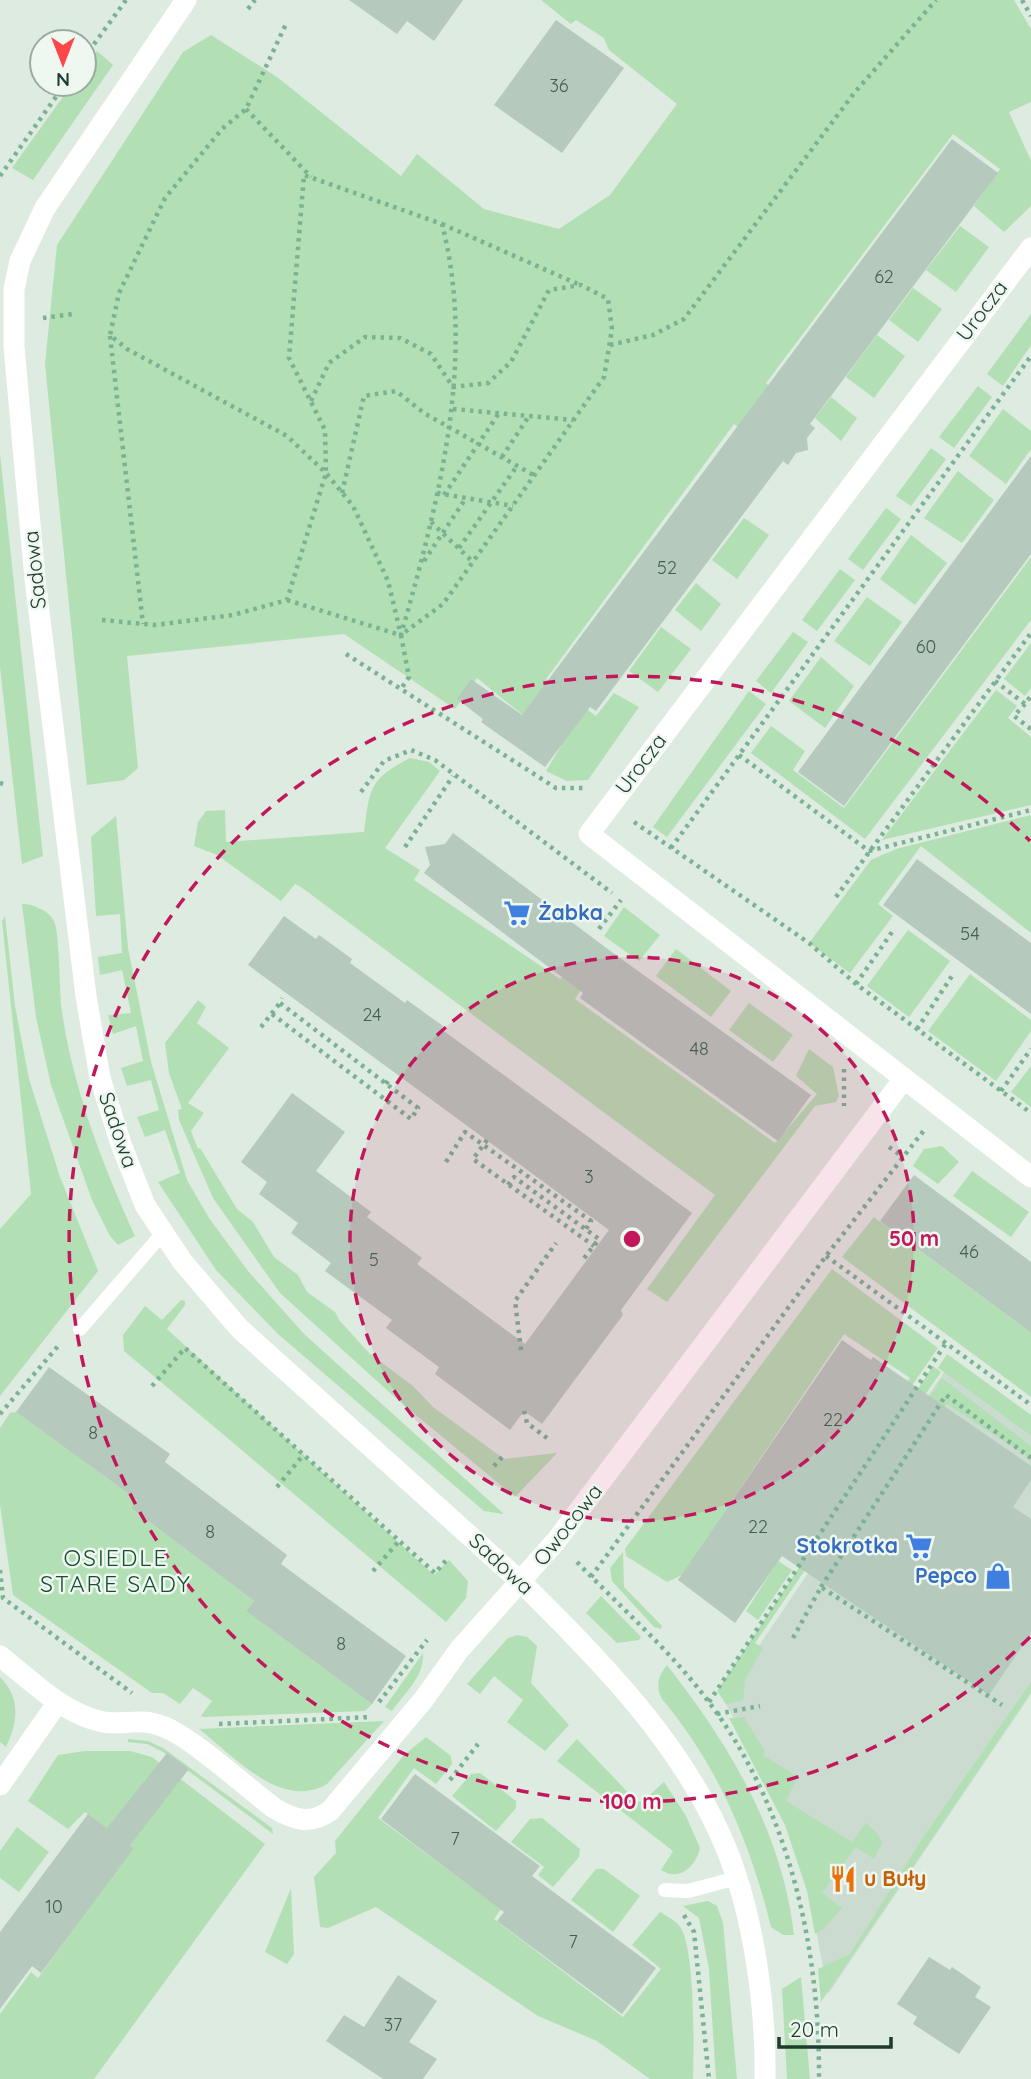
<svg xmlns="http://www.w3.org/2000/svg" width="1031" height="2079" viewBox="0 0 1031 2079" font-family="Quicksand,sans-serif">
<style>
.built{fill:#cbdbd0}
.green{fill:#b3dfb4}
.building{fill:#b5c9bc}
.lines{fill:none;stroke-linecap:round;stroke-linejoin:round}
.path{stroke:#7ab292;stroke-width:4.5;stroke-dasharray:3.5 5;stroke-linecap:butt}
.lane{stroke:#fff;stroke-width:14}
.street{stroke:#fff;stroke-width:21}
.ring{fill:none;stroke:#c2185b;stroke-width:3.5;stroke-dasharray:12 9}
.labels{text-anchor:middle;stroke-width:5;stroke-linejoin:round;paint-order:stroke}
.number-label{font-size:18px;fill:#435f50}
.street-label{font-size:21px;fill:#1d3c2c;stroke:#eef7f0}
.shop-label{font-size:21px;font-weight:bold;fill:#366cbe;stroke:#eef7f0;text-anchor:end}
.food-label{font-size:21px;font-weight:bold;fill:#c56008;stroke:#eef7f0;text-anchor:start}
.neighbourhood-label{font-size:23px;letter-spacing:2px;fill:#184f33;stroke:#eef7f0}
.centre{fill:#c2185b;stroke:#eef7f0;stroke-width:3.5}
.ring-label{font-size:21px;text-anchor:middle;font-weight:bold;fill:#c2185b;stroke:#eef7f0;stroke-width:5;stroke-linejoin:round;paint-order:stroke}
</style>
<rect width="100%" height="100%" fill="#ddebe1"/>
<!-- built -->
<path class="built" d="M944,1372L1031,1436V1694L828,1994L807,1882L766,1775L723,1699Z"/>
<!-- green -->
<path class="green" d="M541,0H1014L1031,29V102L1009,112L1031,161V206L1004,232L974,206L1000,169L953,134L766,383L780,395L750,435L734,424L546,679L596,716L614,693L639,707L588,780L567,781L546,771L561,746L477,678L455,709L344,634L127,656L138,768L124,780L87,785L45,364L57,245L183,52L211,35L277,77L401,176L417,154L484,209L559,229L610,195L677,104L609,50L604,38L576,20L571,24Z
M97,51L113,65L33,180L12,168L72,84H84V68Z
M960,226L989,247L956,292L926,270Z
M913,288L942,309L918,342L889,320Z
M1031,314V345L1003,386L987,374Z
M877,335L905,356L874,398L846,377Z
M978,386L992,397L954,448L939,437Z
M831,397L857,418L841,441L815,418Z
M1003,409L1031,431V449L1006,484L969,456Z
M931,448L946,459L911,506L896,496Z
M0,454L43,856L22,864L0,667Z
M958,471L994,500L962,543L924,518Z
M886,508L901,519L863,570L848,559Z
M744,518L769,535L737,579L712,560Z
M911,535L947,563L915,605L880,579Z
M1031,557V620L865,839L751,753L771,726L805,751L793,770L844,808Z
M840,569L855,580L817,631L802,620Z
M696,583L721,604L701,631L675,610Z
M867,597L902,622L870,666L834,641Z
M661,627L691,649L658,692L629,671Z
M793,632L808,642L771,693L756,681Z
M1031,643V688L1025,696L1004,679Z
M821,657L854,686L825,728L789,701Z
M996,690L1017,706L1008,718L1031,737V805L882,840Z
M749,691L766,704L667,837L653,827Z
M410,758L429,762L440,771L385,848L420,870L414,880L560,979L576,963L589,976L575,999L775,1143L817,1094L796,1076L809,1049L833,1067L839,1096L836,1102L815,1106L667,1302L647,1289L715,1195L301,887L295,884L281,901L217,855L194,846L198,822L206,811L225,810L226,842L364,832C370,788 369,779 410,758Z
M1031,815V933L921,846L878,904L893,916L850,973L809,943L871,860L896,849Z
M116,816L128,948L151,1062L187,1180L209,1218L248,1271L304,1334L504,1514L484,1511L278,1334L216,1270L158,1182L180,1173L165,1130L145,1137L137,1117L159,1110L151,1080L127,1086L121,1068L143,1061L136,1026L113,1034L108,1015L131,1013L122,970L100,975L98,957L122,953L120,914L96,916L91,837Z
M22,904C33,904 48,910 54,921C60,934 59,993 62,1012C73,1088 103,1166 135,1236L118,1245L110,1236L92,1200L51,1085L36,1017Z
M624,907L660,935L639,961L604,936Z
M5,916L15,1006L29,1079L60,1177L98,1271L0,1396V1229L31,1194L2,921Z
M908,930L950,961L909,1017L867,986Z
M676,949L731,991L711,1017L656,976Z
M970,974L1031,1020V1031L996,1081L928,1031Z
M198,1000L206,1007L197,1023L229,1048L188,1103L204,1113L191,1131L198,1149L200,1148L237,1209L253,1222L274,1257L298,1275L307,1292L335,1312L339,1320L369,1353L413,1386L433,1407L504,1459L557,1453L515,1497L399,1401L280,1293L213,1198L179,1120L178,1110L182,1109L169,1073L165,1043Z
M749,1003L793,1035L773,1062L729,1030Z
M1031,1066V1107L1011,1092Z
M942,1146L959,1162L938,1184L913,1166L924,1149Z
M972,1171L1029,1212L1011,1237L953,1196Z
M874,1217L1031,1333V1397L842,1257Z
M832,1269L938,1348L883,1427L876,1422L910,1378L844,1334L682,1575L667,1582L626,1556L625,1549Z
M181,1300L185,1301V1305L167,1329L434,1575L449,1560L468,1581L466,1598L446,1622L124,1351L123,1335L145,1306L162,1320Z
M947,1354L1031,1415V1436L938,1368Z
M933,1366L941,1372L755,1643L763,1648L745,1680L743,1700L726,1704L717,1691Z
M942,1378L1031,1446V1459L947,1404L855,1541L841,1531Z
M16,1412L137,1500L131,1508L254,1601L246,1611L372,1704L365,1711L205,1717L201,1716L212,1701L193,1688L180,1704L163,1693H152L13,1595L0,1505V1428L10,1413Z
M623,1552L624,1587L662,1626L661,1629L654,1627L612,1581L610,1568Z
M778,1561L792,1570L758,1620L746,1611Z
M601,1596L641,1637L639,1640L617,1643L586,1613Z
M518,1635L527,1637L537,1646L531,1683L569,1725L545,1751L507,1722L523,1700L494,1676L480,1694L467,1684L508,1638Z
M423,1653C425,1676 404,1694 392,1711L385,1707Z
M667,1665C730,1746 782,1831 794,1935H783L771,1927C750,1842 718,1766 662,1699C655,1685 658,1677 667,1665Z
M0,1677C21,1698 18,1722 6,1747L0,1742Z
M1031,1682V1692L821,2002L818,1969L850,1954L922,1839Z
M744,1717L765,1751L763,1755L798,1777L786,1801L852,1842L866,1823L877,1833L882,1843L874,1859L856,1847L822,1893L842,1908L824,1929L815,1934L807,1891L785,1825L729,1718Z
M384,1721L327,1784C281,1811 234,1756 199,1729Z
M426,1737L451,1756L452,1764L436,1784L414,1768L378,1818L501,1909L494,1919L623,2017L661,1969L632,1945L660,1912C666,1916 678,1922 681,1928C695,1952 694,2049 693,2079H650L597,2041L538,2016L376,1907L328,1928L320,1927L314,1877L336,1853L335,1841L404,1755Z
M128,1739L148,1741L163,1748L272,1828L273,1834L163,1752L147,1744L128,1742Z
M577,1739L637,1802L643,1801L664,1782L686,1816L700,1848C696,1866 680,1882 661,1870L673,1851L557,1761Z
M85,1751H130L152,1757L265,1844L94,2079H0V2014L31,1972L38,1978L133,1847L85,1812L68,1829L28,1801L58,1755Z
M480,1773L516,1801V1808L496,1831L452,1796L471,1774Z
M542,1818L580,1849L579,1857L553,1887L538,1875L544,1867L511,1842L530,1819Z
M17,1827L49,1852L19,1892L0,1878V1851Z
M596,1869H604L640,1896L613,1932L571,1900Z
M291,1888L294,1954L287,1964L265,1952Z
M708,1901L717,1906L723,1923L737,2079H716L709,1969L699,1918L683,1906Z
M801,1977L810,2079H787L782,1989Z"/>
<!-- building -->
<path class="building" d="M349,0H463L434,41L407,21L397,34Z
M556,20L624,68L562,153L494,105Z
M952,139L998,173L810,424L815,428L807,438L808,450L796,453L788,465L783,461L596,711L590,707L545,767L481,722L483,719L457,699L471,679L522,715Z
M1031,456V554L844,806L798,772Z
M453,833L613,953L811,1095L778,1141L580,998L583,993L424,873L430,865L425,847L445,844Z
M917,859L1031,943V1014L883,905Z
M284,916L316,939L319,935L352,959L350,963L405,1003L407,1000L443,1026L441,1029L692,1213L621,1310L623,1315L542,1424L524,1411L510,1430L435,1374L439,1367L386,1328L392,1320L325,1271L331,1263L291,1233L298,1223L259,1194L267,1182L241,1162L292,1093L345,1132L316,1171L371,1212L367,1217L422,1258L417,1264L525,1344L609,1230L248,965Z
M914,1175L1031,1262V1333L880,1221Z
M842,1340L871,1360L873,1357L1031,1466V1480L1013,1507L1031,1519V1633L989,1695L782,1556L735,1623L678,1580Z
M49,1367L170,1454L165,1462L287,1555L281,1564L406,1656L372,1704L246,1611L254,1601L131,1508L137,1500L16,1412Z
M167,1753L189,1769L130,1845L134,1848L41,1973L32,1966L0,2009V1932L88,1814L107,1828Z
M415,1774L540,1866L532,1876L656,1968L622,2014L497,1921L504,1912L381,1819Z
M929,1957L950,1970L952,1967L981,1987L975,1997L991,2007L959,2054L913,2024L917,2017L897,2004Z
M398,1975L437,2001L409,2042L437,2059L423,2079H383L326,2041L344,2015L364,2027Z"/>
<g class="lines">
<!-- path -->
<path class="path" d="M1022,0L1031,16
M248,9L255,0
M84,58L126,0
M246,109L311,177
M0,176L65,84
M442,224L580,285
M43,318L73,314
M110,336L143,624
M610,345L653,335L684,319L855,92L936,0
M311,401L329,363L365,337L400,338L431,354L453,387L488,383L511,362L549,290L581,285L608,299L612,329L604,377L443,604L401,635L409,677L401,689
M453,409L573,420
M502,457L529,416
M342,493L364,396L396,391L424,413L535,476
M437,493L513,506
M444,495L499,413
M431,522L473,562
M459,548L517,466
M424,561L466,498
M287,600L400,635
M102,620L155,625L233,615L287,600L326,473L325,430L289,358L304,175L442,224C477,359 438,504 401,635L388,581L353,506L326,473L287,436L127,349L110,335L119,293L165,198L222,129L246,109L286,24
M346,654L556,788H587
M995,681L1025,704L1031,696
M1025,704L1014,716L1031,729
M739,755L869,851L1031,810
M0,783L3,784
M361,792L384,761L411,750L435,760L612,893
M634,822L809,943L856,984L1031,1113
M405,847L453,776
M671,848L1031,356
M836,897L1031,633
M599,929L621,900
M856,984L892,932
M272,1014L411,1119L418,1108L280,1003L282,998
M261,1027L280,1003
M917,1029L952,976
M844,1069V1106
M386,1084L390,1078
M1001,1091L1031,1049
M487,1140L473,1159L594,1246
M889,1147L903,1157
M446,1162L465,1132L591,1221L586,1229
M508,1185L514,1177L599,1239L582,1261
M826,1256L1031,1405
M521,1350L515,1301L556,1243
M152,1386L185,1348L435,1573L449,1557
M524,1411L527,1423L547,1438
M0,1414L59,1345
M494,1466L502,1457
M277,1487L304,1454
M577,1562C621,1608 670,1650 708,1701C789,1807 820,1948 819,2079
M0,1570L3,1598L132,1693
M373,1571L399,1541
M591,1577L826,1256L925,1129
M821,1587L946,1395L1031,1458
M793,1638L821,1587L1002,1705
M379,1702L427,1640
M709,1702L946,1343
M717,1714L760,1706
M219,1724L371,1717
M450,1780L478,1744
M684,1915L694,1932L709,2079"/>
<!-- lane -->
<path class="lane" d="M80,1329L163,1233
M665,1890L688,1891L737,1878"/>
<!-- street -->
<path class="street" d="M186,0L45,208L20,261L14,289V347L35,579L86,996L100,1078L121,1144L145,1205L182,1261L239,1328L522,1583C600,1660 684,1745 726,1848C754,1916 766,2006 765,2079
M1031,248L589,834L1031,1177
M0,1656C31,1680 63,1714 103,1722C130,1726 140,1715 171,1730C200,1745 246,1787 274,1808C294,1820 310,1825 330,1811L424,1699L459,1650L556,1541L903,1080
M0,1785L58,1702"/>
</g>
<!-- distance rings -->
<circle cx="632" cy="1239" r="282" fill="#c2185b" fill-opacity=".12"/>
<g class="ring">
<circle cx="632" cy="1239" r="282"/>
<path d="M1030 1637A563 563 0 1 1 1030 841"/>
</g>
<!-- icons -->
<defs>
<symbol id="supermarket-bare" viewBox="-9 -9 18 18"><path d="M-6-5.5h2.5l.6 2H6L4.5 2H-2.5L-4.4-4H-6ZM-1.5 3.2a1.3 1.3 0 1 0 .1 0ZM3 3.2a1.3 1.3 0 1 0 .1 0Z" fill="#3f7fe0" stroke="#eef7f0" stroke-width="2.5" paint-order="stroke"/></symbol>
<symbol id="shop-bare" viewBox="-9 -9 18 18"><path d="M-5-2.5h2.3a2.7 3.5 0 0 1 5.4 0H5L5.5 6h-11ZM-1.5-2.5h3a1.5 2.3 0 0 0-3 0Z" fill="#3f7fe0" stroke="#eef7f0" stroke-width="2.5" paint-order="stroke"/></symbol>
<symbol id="restaurant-bare" viewBox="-9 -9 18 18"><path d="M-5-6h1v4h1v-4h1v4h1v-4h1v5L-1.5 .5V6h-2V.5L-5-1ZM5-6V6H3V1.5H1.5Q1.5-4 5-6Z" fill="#e8710a" stroke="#eef7f0" stroke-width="2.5" paint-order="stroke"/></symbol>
</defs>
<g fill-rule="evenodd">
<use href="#supermarket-bare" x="498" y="894" width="38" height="38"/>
<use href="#supermarket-bare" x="900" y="1527" width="38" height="38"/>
<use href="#shop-bare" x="979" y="1557" width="38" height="38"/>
<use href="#restaurant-bare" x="824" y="1860" width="38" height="38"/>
</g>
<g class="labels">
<!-- number labels -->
<g class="number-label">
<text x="559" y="92">36</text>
<text x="884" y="283">62</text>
<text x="667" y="574">52</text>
<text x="926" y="653">60</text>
<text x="970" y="940">54</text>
<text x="372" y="1021">24</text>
<text x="699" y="1055">48</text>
<text x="589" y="1183">3</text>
<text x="969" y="1258">46</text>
<text x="374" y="1266">5</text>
<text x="833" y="1426">22</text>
<text x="93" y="1439">8</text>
<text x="758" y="1533">22</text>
<text x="210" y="1538">8</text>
<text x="341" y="1650">8</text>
<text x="455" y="1845">7</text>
<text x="54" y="1913">10</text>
<text x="573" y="1948">7</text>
<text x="393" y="2031">37</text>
</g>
<!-- street labels -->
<g class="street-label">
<text transform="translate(982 311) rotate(-53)" y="7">Urocza</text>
<text transform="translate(35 570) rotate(-96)" y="7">Sadowa</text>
<text transform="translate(641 764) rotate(-53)" y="7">Urocza</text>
<text transform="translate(118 1130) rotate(71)" y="7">Sadowa</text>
<text transform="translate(568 1525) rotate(-52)" y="7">Owocowa</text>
<text transform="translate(501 1564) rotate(43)" y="7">Sadowa</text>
</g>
<!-- shop labels -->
<g class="shop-label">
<text x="538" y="920" text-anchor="start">Żabka</text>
<text x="898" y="1553">Stokrotka</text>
<text x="977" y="1583">Pepco</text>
</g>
<!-- food labels -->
<g class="food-label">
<text x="864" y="1886">u Buły</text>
</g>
<!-- neighbourhood labels -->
<g class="neighbourhood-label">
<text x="116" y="1566">OSIEDLE<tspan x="116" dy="26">STARE SADY</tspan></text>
</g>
</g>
<circle cx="632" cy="1239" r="10" class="centre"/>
<g class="ring-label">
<text x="914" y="1246">50 m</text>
<text x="632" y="1809">100 m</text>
</g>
<!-- north arrow -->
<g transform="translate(63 63) rotate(180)"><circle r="33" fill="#eef7f0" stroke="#9aaca2" stroke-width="2"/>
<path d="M0-5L12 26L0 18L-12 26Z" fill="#ff474a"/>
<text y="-10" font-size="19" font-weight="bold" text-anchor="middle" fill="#1d3c2c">N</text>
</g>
<!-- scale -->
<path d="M779 2037v10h112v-10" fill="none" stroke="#1d3c2c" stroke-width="3.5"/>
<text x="790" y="2037" font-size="21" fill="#1d3c2c" stroke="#eef7f0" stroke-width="5" paint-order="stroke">20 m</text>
</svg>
